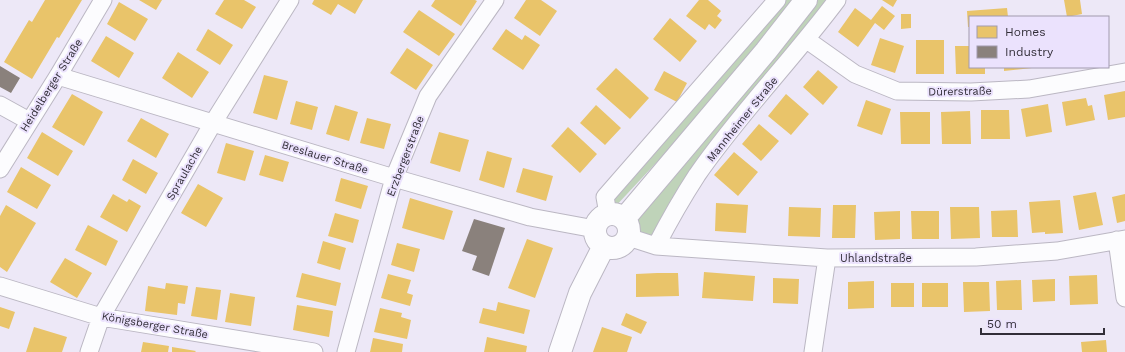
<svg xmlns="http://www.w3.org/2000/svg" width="1125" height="352" viewBox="0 0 1125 352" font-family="'Work Sans',sans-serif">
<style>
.green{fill:#bfd3b9}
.homes{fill:#e9c46a}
.industry{fill:#8a817c}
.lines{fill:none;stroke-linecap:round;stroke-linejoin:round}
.minor-casing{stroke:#bbb7c3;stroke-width:19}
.major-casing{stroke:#bbb7c3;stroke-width:24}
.minor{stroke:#fcfcfe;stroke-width:17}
.major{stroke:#fcfcfe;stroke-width:22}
.labels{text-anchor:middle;stroke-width:4;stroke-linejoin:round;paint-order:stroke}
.street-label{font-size:11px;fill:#322e38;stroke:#ebe2fd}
</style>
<rect width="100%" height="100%" fill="#ede8f7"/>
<!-- green -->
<path class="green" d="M782,0H796L712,103L613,209L609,203Z
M817,0H829L654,234L646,237C633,232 637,228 639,216Z"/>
<!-- homes -->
<path class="homes" d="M45,0H82L59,38L57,37L32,79L4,62L29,20L32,22Z
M139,0H162L156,10Z
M224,0H244L256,7L242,29L215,14Z
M314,0H363L355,14L338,4L331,15L312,4Z
M435,0H475L477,1L461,26L431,6Z
M526,0H541L557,11L540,36L514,18Z
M699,0H708L721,11L717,16L722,20L715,29L709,24L705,30L686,16Z
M882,0H897L893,7Z
M1064,0H1080L1082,14L1067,17Z
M119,2L148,19L135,41L107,24Z
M882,6L895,16L884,30L875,23L858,47L838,32L855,8L871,20Z
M1007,8L1008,17H970V27H968L967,11Z
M419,10L455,34L439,56L403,32Z
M901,14H911V28L901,29Z
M670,18L697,41L680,62L653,39Z
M208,29L233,45L220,65L196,50Z
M506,29L522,40L525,35L540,45L523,70L492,49Z
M106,36L134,53L119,78L91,61Z
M880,38L904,46L895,73L871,65Z
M916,40H944V74H916Z
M955,46H970V67H985V74H956Z
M407,48L433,65L416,90L390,73Z
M178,52L209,72L192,98L162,78Z
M1004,67H1031L1032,68L1004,71Z
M616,68L649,98L630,119L596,89Z
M818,70L838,87L823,105L803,87Z
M664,71L687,83L677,102L654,90Z
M264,75L288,81L277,120L253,113Z
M1125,91V117L1108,120L1104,95Z
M72,94L103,112L84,146L52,127Z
M786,94L809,114L791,135L768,116Z
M1086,98L1088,106L1092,105L1095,120L1066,126L1062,102Z
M866,100L891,109L882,135L857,126Z
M296,101L318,107L312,130L290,124Z
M1048,104L1052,132L1026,137L1021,109Z
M335,105L358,112L349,141L326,134Z
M596,105L621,128L605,145L580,123Z
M981,110H1009L1010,139H981Z
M970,111L971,144H942L941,112Z
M900,112H930V144H901Z
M141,118L169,134L156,158L127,141Z
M367,118L391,124L384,149L360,143Z
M759,124L779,141L761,161L742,144Z
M568,127L597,154L580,173L551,146Z
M42,132L73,151L58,176L27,158Z
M439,132L469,140L460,172L430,163Z
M226,143L254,151L245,181L217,173Z
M487,151L512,158L504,188L479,180Z
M734,152L758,172L738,196L714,175Z
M265,155L289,162L283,182L259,175Z
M133,159L158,173L146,194L122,180Z
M21,167L51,185L37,209L7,192Z
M523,168L553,176L546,201L516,192Z
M341,178L368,186L361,209L335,201Z
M198,184L223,198L206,227L181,213Z
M1096,192L1103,225L1079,230L1073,196Z
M113,194L127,202L129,199L141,206L127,232L100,217Z
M1125,194V221L1117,223L1112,197Z
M410,198L453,211L444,240L402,228Z
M1060,200L1063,233L1045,234V232L1032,233L1029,202Z
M716,203L748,205L746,233L715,231Z
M6,205L36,223L7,272L0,267V216Z
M833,205H856L855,238H832Z
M789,207L821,208L820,237L788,236Z
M950,207H979L980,238L951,239Z
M1017,210L1018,237H992L991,211Z
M900,211V239L875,240L874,212Z
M911,211H939V239H912Z
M335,213L359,220L353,243L328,236Z
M88,225L118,241L106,266L75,250Z
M527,239L553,248L535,298L508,288Z
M323,241L346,248L340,270L317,263Z
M397,243L420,249L414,272L391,265Z
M65,258L92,273L77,298L50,282Z
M704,272L755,276L753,301L702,298Z
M302,273L341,283L336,306L296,297Z
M657,273H678L679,296L636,297V274Z
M388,274L411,280L407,293L413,295L410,306L381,298Z
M1097,275L1098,304L1070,305L1069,276Z
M773,278L799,279L798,304L773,303Z
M1055,279V301L1033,302L1032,280Z
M1021,280L1022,310H997L996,281Z
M874,281V308L848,309V282Z
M963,282H989L990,311L964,312Z
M166,283L188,286L185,304L178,303L177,315L145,311L148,286L165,289Z
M891,283H914V307H891Z
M922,283H948V307H922Z
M196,287L221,290L217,320L191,316Z
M230,293L255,297L251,326L225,322Z
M498,302L530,310L524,334L479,323L483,308L496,311Z
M297,305L333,311L329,337L293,330Z
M0,307L15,312L9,329L0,326Z
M380,308L402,313L401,317L411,320L407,339L374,332Z
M626,313L647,322L641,334L621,325Z
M34,327L67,337L62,352H26Z
M602,327L632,337L627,352H593Z
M487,337L527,346L526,352H484Z
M373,338L403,344L402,352H370Z
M1106,340L1107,352H1082L1081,342Z
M143,342L169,346L168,352H141Z
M172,347L196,351L195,352H172Z"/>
<!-- industry -->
<path class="industry" d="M0,66L20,78L11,93L0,87Z
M474,219L505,228L489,276L472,270L477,256L462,251Z"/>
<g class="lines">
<defs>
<path id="minor" d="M807,40L855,74L897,91L971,92L1029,89L1125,72
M58,76L394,178L530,217L595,229
M0,105L29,121
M0,169L58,76L103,0
M608,214L605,197L777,0
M628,237L656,246L827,258L976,257L1057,251L1125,239
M1117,240L1125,298
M656,246C669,221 682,198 697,175C739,114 793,59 837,0
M0,286L101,317L314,352
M89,352L101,317L213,123L290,0
M346,352L394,178L428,96L495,0
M813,352L827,258"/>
<path id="major" d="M595 231a17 17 0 1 1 34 0a17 17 0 1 1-34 0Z
M624,219L766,51L806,0
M560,352L580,293L604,246"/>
</defs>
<!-- minor casing -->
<use href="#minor" class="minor-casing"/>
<!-- major casing -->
<use href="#major" class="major-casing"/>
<!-- minor -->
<use href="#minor" class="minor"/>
<!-- major -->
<use href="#major" class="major"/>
</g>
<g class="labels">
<!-- street labels -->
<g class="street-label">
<text transform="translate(51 85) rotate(-58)" y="4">Heidelberger Straße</text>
<text transform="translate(960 91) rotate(-1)" y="4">Dürerstraße</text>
<text transform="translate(742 119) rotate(-51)" y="4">Mannheimer Straße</text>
<text transform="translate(405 156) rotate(-69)" y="4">Erzbergerstraße</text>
<text transform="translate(325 157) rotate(17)" y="4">Breslauer Straße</text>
<text transform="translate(184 173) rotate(-60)" y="4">Spraulache</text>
<text x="876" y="262">Uhlandstraße</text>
<text transform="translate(155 325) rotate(10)" y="4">Königsberger Straße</text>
</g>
</g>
<!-- legend -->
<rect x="969" y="16" width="140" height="52" fill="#ebe2fd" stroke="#a19aae"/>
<rect x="977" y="26" width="20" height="12" fill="#e9c46a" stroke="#a19aae"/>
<text x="1005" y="36" font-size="12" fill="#322e38">Homes</text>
<rect x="977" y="46" width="20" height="12" fill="#8a817c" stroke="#a19aae"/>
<text x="1005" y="56" font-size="12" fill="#322e38">Industry</text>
<!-- scale -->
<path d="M981 328v6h123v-6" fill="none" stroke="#322e38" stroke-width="2"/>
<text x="987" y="328" font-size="12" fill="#322e38" stroke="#ebe2fd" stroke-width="3" paint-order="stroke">50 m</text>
</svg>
